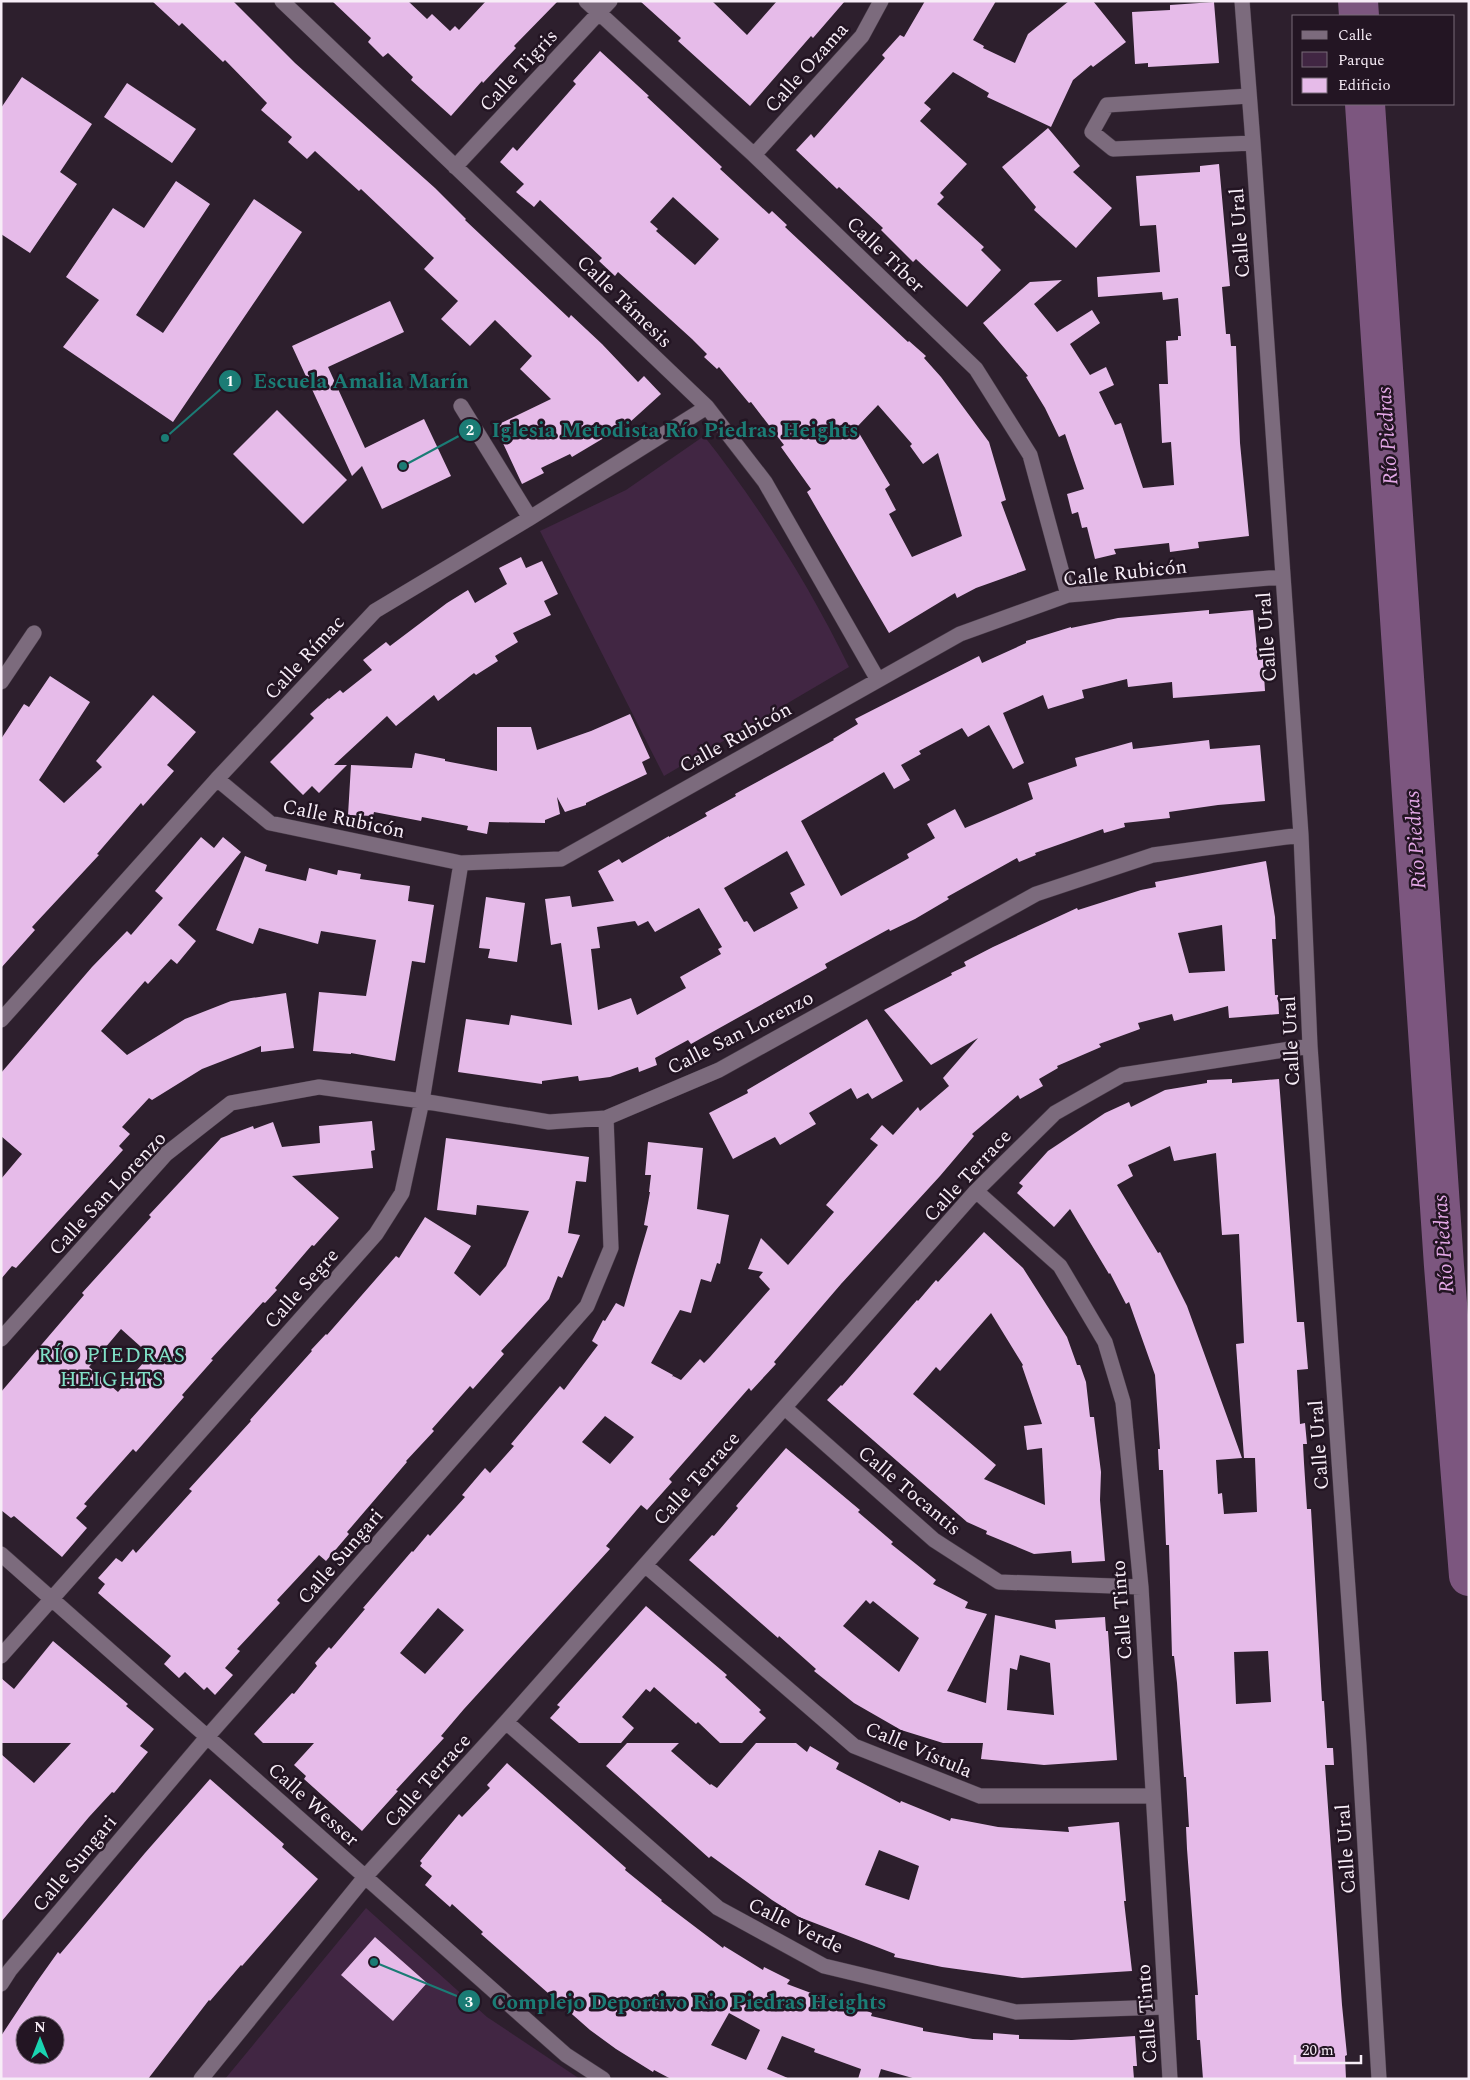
<svg xmlns="http://www.w3.org/2000/svg" width="1470" height="2080" viewBox="0 0 1470 2080" font-family="Spectral,serif">
<style>
.green{fill:#412643}
.lines{fill:none;stroke-linecap:round;stroke-linejoin:round}
.river{stroke:#7c567f;stroke-width:40}
.building{fill:#e6bbe9;fill-rule:evenodd}
.street-casing{stroke:#473a47;stroke-width:16}
.street{stroke:#7c6b7d;stroke-width:15}
.labels{text-anchor:middle;stroke-width:5;stroke-linejoin:round;paint-order:stroke}
.street-label{font-size:20px;fill:#f7edf7;stroke:#231523}
.water-label{font-size:21px;font-style:italic;fill:#e4a8e7;stroke:#231523}
.neighbourhood-label{font-size:21px;letter-spacing:1px;fill:#80e1c7;stroke:#231523}
.leader{fill:none;stroke:#1b7c75;stroke-width:2}
.callout-dot{fill:#1b7c75;stroke:#231523;stroke-width:2}
.mark-label{font-size:15px;text-anchor:middle;font-weight:bold;fill:#fff}
.callout-label{font-size:21px;text-anchor:middle;font-weight:bold;fill:#1b7c75;stroke:#231523;stroke-width:5;stroke-linejoin:round;paint-order:stroke}
</style>
<rect width="100%" height="100%" fill="#2d1f2d"/>
<!-- green -->
<path class="green" d="M704,436C760,507 809,585 849,667L664,776L540,531L626,490Z
M366,1908L487,2017L580,2079H225Z"/>
<g class="lines">
<!-- river -->
<path class="river" d="M1358,1L1359,16
M1365,104L1444,1266L1469,1576"/>
</g>
<!-- building -->
<path class="building" d="M152,1H233L295,63L435,188L466,219L465,220L569,318L571,315L602,344L638,382L644,376L661,394L629,423L572,457L570,454L541,468L544,473L522,484L495,426L551,399L520,369L532,356L495,320L470,346L441,319L458,301L424,269L434,258L361,189L359,191L315,151L307,159L288,142L292,137L261,110L267,103L225,60L223,62L182,23L179,26Z
M332,1H408L427,19L432,14L450,31L455,26L459,30L486,1H558L514,46L516,48L483,83L482,81L451,116L411,80L413,77L388,53L383,57L368,42L371,38Z
M640,1H712L747,35L777,1H845L813,38L811,36L750,106L678,41L681,38Z
M925,1H996L973,40L984,46L983,48L1015,63L1028,34L1069,1H1093L1126,42L1093,67L1091,65L1073,80L1051,127L987,97L989,93L953,72L924,103L931,109L920,121L967,164L940,193L944,197L937,204L984,247L981,250L1001,270L967,307L916,259L913,262L881,230L883,228L839,187L837,189L796,150L811,134L814,138L885,58L882,55L900,35L904,37Z
M1214,2L1219,63L1148,67V63L1135,64L1132,12L1170,10V5Z
M600,51L649,96L647,97L722,167L720,169L769,214L772,211L787,225L785,227L908,342L909,341L926,356L924,358L941,377L989,442L1006,500L1001,502L1026,570L976,588L957,598L955,593L889,633L807,492L811,489L781,447L784,445L751,402L749,403L719,367L717,369L704,357L707,354L692,339L618,272L615,276L599,261L602,258L540,200L534,207L516,192L524,184L500,162L513,147L517,151L576,84L573,81ZM673,197L719,239L695,265L656,231L658,229L650,222ZM878,405L912,444L910,446L923,464L938,453L962,536L912,557L889,514L896,510L885,489L890,485L856,428Z
M22,77L92,124L60,172L77,184L30,253L1,234V108Z
M127,83L196,129L172,163L104,117Z
M1048,128L1080,166L1073,172L1112,208L1076,248L1034,210L1036,207L1002,167Z
M1219,164L1230,286L1222,287L1226,334H1230L1231,346H1236L1240,443L1249,536L1198,542L1199,548L1170,552L1169,543L1114,549L1116,554L1095,559L1087,527L1082,528L1078,512L1072,514L1067,494L1084,489L1065,434L1059,437L1045,408L1026,377L1028,376L983,323L1030,282L1062,280L1034,304L1057,332L1092,310L1100,323L1070,344L1090,375L1106,367L1114,385L1099,392L1115,425L1121,423L1143,488L1174,485L1171,442L1162,443L1159,384H1168L1166,341L1178,340V336H1181L1178,298L1163,300L1162,292L1098,297L1097,277L1160,272L1156,225L1140,226L1136,176L1200,172V166Z
M176,181L210,204L136,315L163,333L254,199L302,232L173,422L63,347L99,300L66,277L113,208L144,228Z
M390,301L404,332L328,367L365,448L424,419L451,476L382,509L362,466L352,476L292,346Z
M277,410L347,480L303,524L233,454Z
M521,557L526,568L542,561L558,594L544,601L551,615L513,633L518,642L495,656L498,661L476,675L474,673L438,701L434,695L396,726L387,716L334,765H347L319,793L312,786L303,795L270,762L314,718L310,714L328,698L329,699L340,690L343,693L372,670L363,660L386,642L390,646L447,603L468,590L475,603L507,584L499,568Z
M1209,610V614L1253,610L1258,660L1263,659L1265,691L1173,698L1172,682L1128,687L1127,679L1082,690L1084,698L1048,709L1043,695L1003,713L1024,763L1013,769L989,725L968,737L962,728L919,751L921,754L901,765L910,780L894,789L884,772L801,821L841,896L909,858L907,854L935,838L927,824L955,809L965,828L1033,799L1028,783L1077,766L1075,758L1132,742L1133,749L1209,740L1210,749L1260,745L1265,801L1218,805L1169,812L1170,818L1124,823L1125,827L1104,833L1103,829L1035,853L1036,855L1019,862L1017,858L947,897L949,899L915,919L890,931L889,929L825,964L827,968L707,1035L691,1044L688,1040L655,1058L657,1065L639,1072L638,1067L610,1077L579,1081L578,1076L542,1081V1084L458,1072L466,1019L509,1025L511,1015L572,1025L561,943L551,945L545,899L570,896L572,907L614,901L598,871L619,859L622,863L669,836V837L707,816L705,813L736,796L735,794L834,740L833,739L858,724L855,719L979,656L982,663L1026,643V641L1071,627V628L1118,618ZM787,851L805,885L790,893L798,908L754,932L747,921L744,922L724,888ZM699,908L722,947L718,949L721,954L680,977L686,988L637,1015L631,998L598,1010L591,949L600,948L597,927L635,921L638,926L648,921L655,932Z
M50,676L90,702L39,780L64,803L102,767L96,761L153,695L196,732L167,765L174,771L143,806L141,803L97,854L99,855L32,927L35,930L1,968V739L24,704L29,707Z
M630,714L650,758L642,762L647,774L586,803V805L565,812L557,797L560,814L545,820V823L489,822L487,834L467,830L468,826L422,817L421,821L374,812L373,816L348,815L351,765L412,768L415,753L445,759V761L497,771V727H531L537,750L591,731Z
M201,837L214,848L223,837L241,852L178,925L196,941L177,964L171,959L148,984L145,981L101,1031L127,1055L185,1019L231,1001L286,993L294,1048L261,1052V1046L202,1069L152,1100L149,1098L122,1127L130,1134L119,1146L123,1150L16,1268L12,1266L1,1279V1179L22,1154L1,1136V1073L92,967L127,931L131,935L163,898L155,891Z
M245,856L267,865L265,871L306,881L309,868L337,875L338,870L361,874L360,879L410,886L408,901L434,905L425,963L412,961L395,1061L351,1053V1054L313,1051L319,992L366,996L376,940L321,931L318,944L259,928L253,944L216,930Z
M1266,861L1275,917L1276,939H1272L1275,995H1278L1279,1014L1229,1018L1228,1006L1174,1021L1172,1014L1138,1023L1140,1029L1099,1044L1101,1047L1057,1066L1058,1068L1039,1079L1043,1086L1020,1099L1018,1095L972,1134L974,1136L940,1176L841,1284L774,1362L776,1364L751,1391L749,1388L669,1479L672,1482L647,1510L641,1505L606,1546L610,1549L464,1709L441,1736L444,1738L396,1790L398,1791L362,1831L304,1779L306,1776L294,1765L314,1743H263L254,1734L292,1693L294,1694L317,1666L315,1663L329,1647L331,1649L365,1609L363,1608L412,1551L413,1552L428,1534L430,1536L465,1497L462,1495L485,1468L490,1473L514,1446L511,1444L560,1386L564,1390L598,1345L592,1341L603,1320L605,1321L616,1303L624,1307L648,1226L644,1225L650,1192H649L651,1175H645L648,1142L703,1148L697,1209L729,1215L720,1264L717,1263L711,1282L701,1279L691,1313L680,1310L651,1363L673,1375L672,1377L673,1376L681,1380L700,1359L704,1363L710,1357L770,1289L759,1277L763,1272L748,1269L761,1238L788,1265L834,1212L826,1205L878,1145L870,1139L882,1125L893,1135L918,1107L920,1111L949,1086L943,1078L978,1038L931,1065L884,1010L952,975L951,973L966,966L964,962L993,947L1077,908L1078,910L1141,890L1156,887L1155,882ZM1222,925L1225,971L1189,973L1178,933ZM605,1416L634,1437L610,1464L582,1442ZM438,1608L464,1630L425,1674L400,1653Z
M486,897L525,903L517,962L488,958L490,949L479,948Z
M867,1019L903,1081L872,1099L868,1093L857,1099L851,1088L809,1113L816,1124L780,1145L775,1137L733,1159L709,1113L748,1093L747,1090Z
M1232,1079V1083L1279,1079L1297,1322H1304L1308,1369L1297,1370L1300,1424L1305,1423L1307,1444H1303L1304,1463L1307,1509H1311L1322,1701H1324L1327,1748H1333L1334,1765H1325L1342,2005L1347,2055L1345,2056L1346,2079H1203L1200,2040H1197L1195,1995H1198L1187,1849L1186,1827H1189L1186,1777H1184L1177,1683L1174,1656H1172L1169,1545H1166L1163,1470H1159L1158,1449H1160L1155,1375L1129,1302L1126,1304L1110,1273L1109,1274L1070,1209L1054,1227L1017,1193L1023,1186L1019,1183L1048,1151L1105,1113L1129,1102L1131,1107L1165,1090L1207,1083V1080ZM1170,1146L1174,1161L1216,1153L1222,1235L1239,1234L1244,1343L1236,1344L1244,1458H1255L1257,1512L1224,1514L1222,1493L1218,1494L1216,1460L1242,1458L1187,1306L1160,1252L1158,1253L1117,1185L1133,1176L1128,1165ZM1268,1651L1271,1702L1236,1704L1234,1652Z
M372,1121L375,1150L371,1151L373,1168L292,1176L339,1218L314,1246L312,1245L275,1288L277,1290L265,1303L263,1302L211,1359L213,1360L182,1395L184,1397L136,1452L133,1449L84,1504L87,1506L76,1518L87,1528L62,1557L14,1516L11,1518L1,1510V1392L84,1295L82,1293L151,1217L149,1215L221,1138L253,1126L254,1129L273,1122L282,1147L320,1143L319,1126ZM121,1329L150,1355L118,1392L89,1367Z
M446,1138L589,1157L586,1182L576,1181L568,1233L580,1235L562,1278L558,1276L549,1299L501,1351L504,1354L473,1389L470,1386L432,1429L434,1431L406,1461L407,1462L347,1532L349,1534L326,1561L319,1555L277,1600L280,1603L237,1649L240,1651L225,1668L233,1675L215,1695L207,1687L204,1690L185,1672L179,1678L164,1664L171,1656L98,1593L105,1584L98,1578L116,1558L122,1562L133,1549L136,1553L192,1491L189,1489L251,1421L250,1420L312,1351L311,1350L326,1334L327,1335L396,1256L399,1258L425,1217L471,1246L454,1273L480,1296L506,1266L529,1211L477,1205L476,1215L437,1210Z
M984,1232L1023,1268L1067,1337L1077,1365H1080L1086,1382L1090,1417H1094L1101,1472L1100,1500L1105,1561L1072,1563L1071,1551L1034,1554L986,1534L987,1531L967,1522L827,1400L841,1385L842,1386L917,1300L918,1301L936,1280L938,1282ZM991,1313L1023,1365L1022,1366L1042,1424L1024,1426L1027,1450L1042,1448L1045,1505L984,1479L996,1465L913,1394L936,1367L940,1371Z
M786,1448L860,1510L858,1512L893,1542L891,1544L936,1580L933,1584L968,1602L965,1608L987,1614L947,1691L986,1703L995,1615L1056,1629L1055,1620L1105,1617L1106,1631H1108L1117,1760L1044,1765L981,1759L983,1743H943L901,1730L854,1703L814,1671L816,1669L779,1636L778,1638L689,1560L712,1535L714,1536L738,1508L736,1506ZM866,1600L870,1604L873,1601L919,1638L899,1672L843,1626ZM1020,1655L1050,1663L1054,1715L1007,1710L1010,1668L1017,1670Z
M646,1606L727,1675L725,1677L761,1710L759,1712L766,1718L742,1743H720L698,1722L696,1724L654,1687L650,1692L646,1689L622,1717L634,1728L621,1743H579L550,1718L560,1707L557,1705Z
M53,1641L128,1704L126,1706L154,1729L140,1746L148,1752L114,1793L112,1792L89,1817L1,1922V1754L34,1783L71,1743H1V1678L14,1689Z
M627,1743H679L671,1751L710,1785L711,1784L717,1788L756,1743H796L807,1752L810,1746L839,1763L836,1769L900,1803L901,1801L950,1821L951,1818L998,1827L1069,1832L1068,1827L1119,1822L1126,1901H1124L1132,1971L1022,1978L942,1967L894,1957L895,1954L799,1917L772,1900L711,1856L709,1858L606,1766ZM879,1850L919,1866L909,1900L865,1885Z
M507,1763L626,1868L625,1870L662,1900L661,1901L723,1948L724,1946L763,1970L764,1967L790,1980L787,1984L851,2008L852,2005L872,2013L871,2016L923,2028V2031L973,2039L993,2040V2033L1019,2035V2039L1072,2040L1135,2036L1137,2066H1133L1134,2079H916L881,2069L878,2079H858L861,2069L814,2052L815,2049L782,2036L767,2069L790,2079H671L654,2070L653,2072L616,2049L590,2030L481,1934L483,1932L452,1904L450,1907L425,1885L432,1876L420,1866L422,1863L420,1861L459,1814L462,1817L490,1788L487,1785ZM729,2013L760,2030L746,2060L711,2045Z
M210,1779L284,1844L282,1847L318,1879L242,1966L241,1965L210,2001L209,2000L148,2079H1V2036L36,1983L58,1952L60,1954L145,1853ZM25,2025H55V2055H25Z
M375,1937L427,1983L393,2021L341,1975Z"/>
<g class="lines">
<defs>
<path id="street" d="M282,1L707,407L765,482L878,680
M586,1L754,155L976,369L1030,455L1068,595
M1242,1L1253,143L1301,835L1310,1046L1359,1746L1379,2079
M1249,96L1107,105L1092,132L1113,149L1253,143
M754,155L862,36L881,1
M455,167L610,1
M461,406L530,518
M1,682L34,633
M217,779L270,823L461,863L561,859L960,634L1068,595L1282,577
M1,1020L217,779L375,611L530,518L707,407
M976,1191L1060,1266L1105,1342L1123,1402L1141,1587L1170,2079
M1,1339L166,1154L231,1103L319,1087L422,1101L549,1122L606,1118L719,1070L1036,894L1153,855L1301,835
M785,1408L934,1540L999,1582L1141,1587
M1,1554L566,2055L603,2079
M645,1565L854,1746L980,1796H1152
M1,1656L376,1234L402,1193L422,1101L461,863
M506,1722L718,1908L824,1966L1016,2012L1165,2007
M1,1984L10,1970L208,1736L587,1306L611,1248L606,1118
M201,2079L365,1877L506,1722L976,1191L1055,1113L1122,1075L1310,1046"/>
</defs>
<!-- street casing -->
<use href="#street" class="street-casing"/>
<!-- street -->
<use href="#street" class="street"/>
</g>
<g class="labels">
<!-- street labels -->
<g class="street-label">
<text transform="translate(806 67) rotate(-48)" y="7">Calle Ozama</text>
<text transform="translate(518 70) rotate(-47)" y="7">Calle Tigris</text>
<text transform="translate(1239 233) rotate(-94)" y="7">Calle Ural</text>
<text transform="translate(886 254) rotate(44)" y="7">Calle Tíber</text>
<text transform="translate(625 301) rotate(44)" y="7">Calle Támesis</text>
<text transform="translate(1125 572) rotate(-6)" y="7">Calle Rubicón</text>
<text transform="translate(1266 637) rotate(-94)" y="7">Calle Ural</text>
<text transform="translate(304 657) rotate(-47)" y="7">Calle Rímac</text>
<text transform="translate(735 737) rotate(-29)" y="7">Calle Rubicón</text>
<text transform="translate(344 818) rotate(12)" y="7">Calle Rubicón</text>
<text transform="translate(740 1032) rotate(-27)" y="7">Calle San Lorenzo</text>
<text transform="translate(1290 1041) rotate(-93)" y="7">Calle Ural</text>
<text transform="translate(967 1175) rotate(-47)" y="7">Calle Terrace</text>
<text transform="translate(107 1193) rotate(-47)" y="7">Calle San Lorenzo</text>
<text transform="translate(301 1288) rotate(-48)" y="7">Calle Segre</text>
<text transform="translate(1318 1445) rotate(-94)" y="7">Calle Ural</text>
<text transform="translate(696 1478) rotate(-48)" y="7">Calle Terrace</text>
<text transform="translate(910 1490) rotate(40)" y="7">Calle Tocantis</text>
<text transform="translate(340 1556) rotate(-49)" y="7">Calle Sungari</text>
<text transform="translate(1121 1610) rotate(-94)" y="7">Calle Tinto</text>
<text transform="translate(919 1749) rotate(23)" y="7">Calle Vístula</text>
<text transform="translate(427 1780) rotate(-48)" y="7">Calle Terrace</text>
<text transform="translate(314 1804) rotate(42)" y="7">Calle Wesser</text>
<text transform="translate(1345 1849) rotate(-94)" y="7">Calle Ural</text>
<text transform="translate(74 1863) rotate(-50)" y="7">Calle Sungari</text>
<text transform="translate(796 1925) rotate(26)" y="7">Calle Verde</text>
<text transform="translate(1146 2014) rotate(-94)" y="7">Calle Tinto</text>
</g>
<!-- water labels -->
<g class="water-label">
<text transform="translate(1387 436) rotate(-94)" y="7">Río Piedras</text>
<text transform="translate(1415 840) rotate(-94)" y="7">Río Piedras</text>
<text transform="translate(1443 1244) rotate(-94)" y="7">Río Piedras</text>
</g>
<!-- neighbourhood labels -->
<g class="neighbourhood-label">
<text x="112" y="1362">RÍO PIEDRAS<tspan x="112" dy="24">HEIGHTS</tspan></text>
</g>
</g>
<!-- callouts -->
<path class="leader" d="M165 438L230 381M403 466L470 430M374 1962L469 2001"/>
<g class="callout-dot">
<circle cx="165" cy="438" r="5"/>
<circle cx="403" cy="466" r="5"/>
<circle cx="374" cy="1962" r="5"/>
<circle cx="230" cy="381" r="12"/>
<circle cx="470" cy="430" r="12"/>
<circle cx="469" cy="2001" r="12"/>
</g>
<g class="mark-label">
<text x="230" y="386">1</text>
<text x="470" y="435">2</text>
<text x="469" y="2007">3</text>
</g>
<g class="callout-label">
<text x="361" y="388">Escuela Amalia Marín</text>
<text x="675" y="437">Iglesia Metodista Río Piedras Heights</text>
<text x="689" y="2009">Complejo Deportivo Rio Piedras Heights</text>
</g>
<!-- border -->
<rect width="1470" height="2080" fill="none" stroke="#f7edf7" stroke-width="5"/>
<!-- legend -->
<rect x="1292" y="15" width="162" height="90" fill="#231523" stroke="#786b78"/>
<rect x="1302" y="31" width="25" height="8" fill="#7c6b7d" stroke="#786b78"/>
<text x="1338" y="40" font-size="15" fill="#f7edf7">Calle</text>
<rect x="1302" y="52" width="25" height="15" fill="#412643" stroke="#786b78"/>
<text x="1338" y="65" font-size="15" fill="#f7edf7">Parque</text>
<rect x="1302" y="78" width="25" height="15" fill="#e6bbe9" stroke="#786b78"/>
<text x="1338" y="90" font-size="15" fill="#f7edf7">Edificio</text>
<!-- north arrow -->
<g transform="translate(40 2040)"><circle r="24" fill="#231523" stroke="#786b78"/>
<path d="M0-4L9 19L0 12L-9 19Z" fill="#1ad5b2"/>
<text y="-8" font-size="14" font-weight="bold" text-anchor="middle" fill="#f7edf7">N</text>
</g>
<!-- scale -->
<path d="M1295 2055v8h66v-8" fill="none" stroke="#f7edf7" stroke-width="2.5"/>
<text x="1302" y="2055" font-size="15" fill="#f7edf7" stroke="#231523" stroke-width="4" paint-order="stroke">20 m</text>
</svg>
